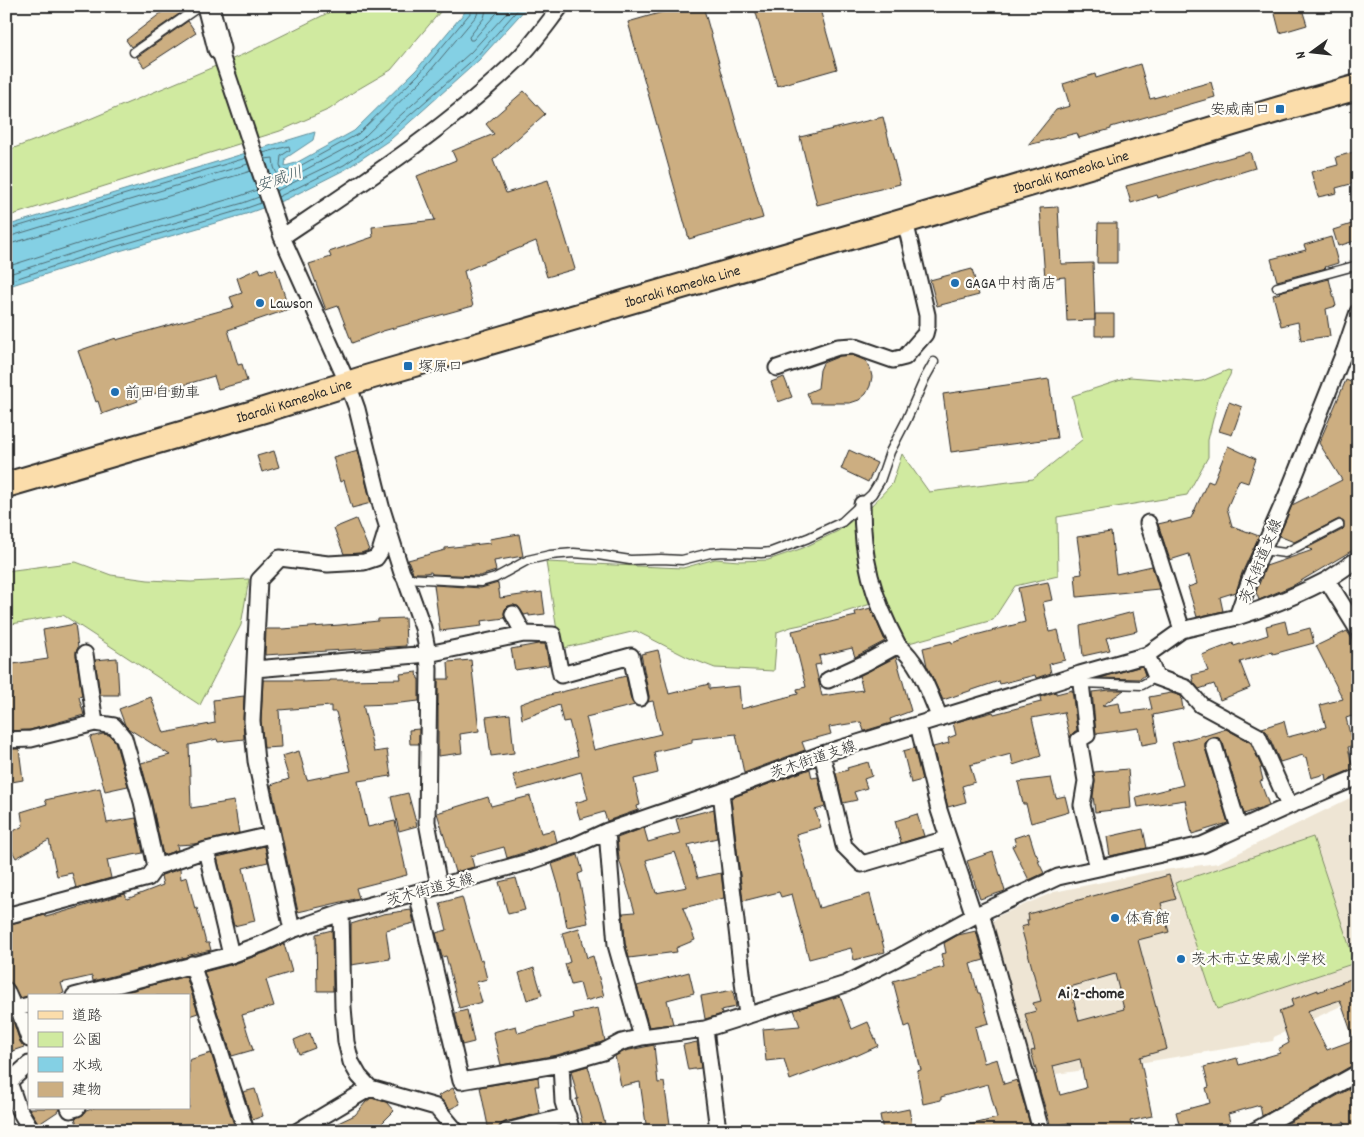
<svg xmlns="http://www.w3.org/2000/svg" width="1364" height="1137" viewBox="0 0 1364 1137" font-family="Dekko,'Klee One',sans-serif">
<style>
.built{fill:#eee5d4}
.green{fill:#d0eaa0;stroke:#7e8a66}
.water{fill:#84d0e4;stroke:#608e9a}
.lines{fill:none;stroke-linecap:round;stroke-linejoin:round}
.shore{stroke:#4f6d75;stroke-width:1}
.building{fill:#ccae81;stroke:#2b2b2b;fill-rule:evenodd}
.lane-casing{stroke:#2b2b2b;stroke-width:11}
.street-casing{stroke:#2b2b2b;stroke-width:19}
.secondary-casing{stroke:#2b2b2b;stroke-width:25}
.primary-casing{stroke:#2b2b2b;stroke-width:28}
.lane{stroke:#fdfcf7;stroke-width:8}
.street{stroke:#fdfcf7;stroke-width:15}
.secondary{stroke:#fdfcf7;stroke-width:21}
.primary{stroke:#fbddab;stroke-width:24}
.poi-dot{fill:#1f6fb2;stroke:#fdfcf7;stroke-width:2}
.labels{text-anchor:middle;stroke-width:4.5;stroke-linejoin:round;paint-order:stroke}
.poi-label{font-size:15px;fill:#2b2b2b;stroke:#fdfcf7;text-anchor:start}
.street-label{font-size:15px;fill:#2b2b2b;stroke:#fdfcf7}
.water-label{font-size:16px;font-style:italic;fill:#465d62;stroke:#fdfcf7}
.neighbourhood-label{font-size:16px;font-weight:bold;fill:#2b2b2b;stroke:#fdfcf7}
</style>
<rect width="100%" height="100%" fill="#fdfcf7"/>
<filter id="ink" filterUnits="userSpaceOnUse"><feTurbulence type="fractalNoise" baseFrequency=".02" numOctaves="2"/><feDisplacementMap in="SourceGraphic" scale="10" xChannelSelector="R" yChannelSelector="G"/><feConvolveMatrix kernelMatrix="1 2 1 2 8 2 1 2 1" color-interpolation-filters="sRGB"/></filter>
<g filter="url(#ink)">
<!-- built -->
<path class="built" d="M1358,794V998L1274,1037L1273,1041L1145,1062L1033,1077L1031,1066L993,921L998,916L1054,892L1156,871L1218,863Z"/>
<!-- green -->
<path class="green" d="M342,6H445L391,70L355,91L330,109L280,131L6,217V151L78,124L249,52Z
M1228,370L1231,371L1230,375L1219,395L1208,440V457L1187,495L1057,517L1058,576L1015,586L993,620L909,643L897,632L871,568L866,511L892,484L902,454L929,492L1033,479L1083,439L1072,396L1130,377L1194,382L1202,381Z
M857,517L874,603L810,623L791,627L777,632L774,671L715,668L687,657L636,631L560,649L546,562L683,568L715,559L739,561L768,560L803,548L838,531Z
M76,562L111,575L148,580L191,582L249,579L241,625L200,705L63,615L6,625V571Z
M1313,837L1355,963L1217,1009L1175,883Z"/>
<!-- water -->
<path class="water" d="M470,6H528L479,60L391,139L346,169L287,199L246,214L99,257L6,287V226L315,132L313,140L286,158L285,166L296,163L354,131L416,70Z"/>
<g class="lines">
<!-- shore -->
<path class="shore" d="M487,6L484,18L469,37L470,40H473L503,6
M263,153L289,146L290,150L281,156L280,165L282,170L287,171L298,167L358,134L420,73L472,11L473,6
M265,159L273,158L274,167L276,172L282,177H289L301,172L361,140L425,77L477,15L479,6
M276,191L340,160L384,130L471,52L513,6
M278,197L344,165L387,135L476,57L521,6
M6,230L246,158
M6,237L11,236L248,164
M6,244L13,243L251,171
M6,267L93,239L240,196L257,190
M6,275L95,246L243,203L259,197
M6,282L97,252L244,209L261,203"/>
</g>
<!-- building -->
<path class="building" d="M170,6H177L182,12L131,47L126,40Z
M684,6H703L763,218L689,239L628,22Z
M754,6H819L837,69L777,86Z
M1273,6H1301L1307,25L1280,33Z
M188,21L196,33L144,67L137,57Z
M1140,64L1150,99L1211,82L1215,97L1111,127V129L1079,138L1077,133L1028,145L1056,110L1070,106L1063,84L1095,74L1096,78Z
M524,91L545,114L493,160L506,193L548,180L575,269L547,277L536,241L464,271L473,306L383,331L352,343L338,306L326,310L309,264L331,257L329,252L373,237L372,227L435,220L417,176L456,160L452,151L494,134L486,124Z
M883,117L900,184L817,205L800,137Z
M1250,152L1255,168L1158,198L1157,195L1131,203L1126,186Z
M1354,152L1358,167V182L1336,188L1337,193L1318,197L1311,172L1338,165L1336,157Z
M1058,207L1061,264L1093,263L1095,320L1067,321L1065,277L1045,279L1040,208Z
M1358,222V240L1338,246L1333,230Z
M1098,223H1117V263H1097Z
M1331,237L1338,263L1325,267L1326,268L1277,281L1271,259L1306,250L1304,245Z
M259,268L261,273L271,269L272,270L276,269L289,309L228,330L238,365L242,364L247,381L218,389L214,376L137,399L138,401L102,414L98,401L96,402L78,351L116,338V340L234,307L230,297L242,293L237,278Z
M972,269L979,295L937,306L930,280Z
M1329,279L1336,306L1326,309L1330,336L1301,340L1298,322L1281,326L1273,295L1280,293L1279,292Z
M1095,314H1114V336H1095Z
M852,355L866,361L870,368L872,377L870,386L866,394L859,400L850,403H811L807,393L818,388L820,370L823,363L840,356Z
M784,377L792,397L778,402L771,382Z
M1049,379L1057,438L951,452L943,394Z
M1346,380L1358,385V547L1294,585L1259,600L1256,592L1266,566L1313,550L1307,548L1342,530L1344,528V522L1339,519L1294,542L1279,536L1292,505L1342,480L1319,443Z
M1229,402L1242,407L1232,435L1219,431Z
M1228,446L1256,459L1248,483L1239,480L1227,508L1232,526L1259,536L1242,573L1236,592L1220,597L1223,611L1197,617L1188,587L1197,584L1189,554L1170,560L1158,524L1171,521V523L1191,518L1208,481L1213,483Z
M358,450L371,503L352,508L344,480L340,482L333,457Z
M849,450L877,463L868,482L841,469Z
M274,451L279,467L262,472L257,456Z
M356,519L369,550L361,553L344,554L334,528Z
M1111,532L1116,574L1152,566L1159,589L1077,597L1075,575L1082,574L1077,537Z
M519,534L523,556L494,561L496,571L480,576L432,574L431,572L425,573H413L408,560L445,550V548L490,543L489,539Z
M1048,582L1052,600L1043,602L1049,632L1058,630L1065,660L1049,664L1051,673L1036,678L1035,675L1000,684L999,681L943,700L927,666L923,648L951,641L952,643L972,636L1025,622L1018,588Z
M498,583L500,598L542,592L545,614L529,616V614L524,615L518,606L513,605L508,606L505,609L504,613L505,618L481,621L482,626L440,631L434,585L481,588Z
M871,608L885,641L855,657L852,648L819,656L821,664L815,665L822,696L863,690L859,676L896,657L911,711L890,719L891,723L864,731L861,722L829,727L831,734L802,742L805,750L744,773L736,734L692,739V743L654,752L658,773L634,779L640,805L637,806L638,810L607,821L604,812L580,819L575,803L588,799L581,772L518,790L513,775L578,756L569,721L563,722L559,705L522,719L520,704L537,698L626,676L631,700L635,705L586,717L594,750L661,734L653,701L648,702L649,696L641,654L658,650L669,694L709,684V689L739,686L741,709L798,694L797,689L806,687L792,631L856,616L855,612Z
M1133,612L1137,631L1106,638L1110,650L1083,656L1080,626Z
M405,618L406,646L265,655L266,629H282L340,625L378,621V619Z
M1285,621L1288,634L1310,628L1314,643L1273,654L1272,652L1240,662L1250,688L1220,700L1214,684L1199,689L1194,683L1192,675L1208,671L1202,655L1233,643L1234,646L1268,635L1266,626Z
M75,624L78,648L76,651V655L82,696L79,697L84,715L30,730L6,731V665L48,659L43,630Z
M1347,631L1358,648L1351,652L1358,665V689L1354,691L1358,705V724H1356L1352,716L1346,718L1353,746L1348,747L1353,769L1326,780L1325,774L1311,778L1306,757L1304,758L1303,755L1280,762L1267,732L1262,728L1284,721L1288,737L1326,727L1320,705L1343,699L1316,646Z
M538,644H545L549,665L515,670L511,649Z
M117,658L119,695H100L95,660Z
M471,660L479,731L460,734L462,753L438,756V679H449L448,662Z
M1142,666L1145,675L1140,679L1100,678Z
M417,672L418,679H419V701L391,704L363,705L374,752L387,750L391,776L358,781L368,827L395,821L407,875L356,888L359,898L298,912L271,785L289,779L282,756L299,751L307,780L351,771L336,712H331V706L279,710L281,747L264,748L261,721L263,680H302V682L330,681V680H345L401,679L400,674Z
M1072,690L1077,730L1074,732L1070,738L1064,712L1032,718L1041,756L1013,765L1011,754L970,765L975,782L962,786L966,802L948,807L933,747L949,743L948,738L956,735L953,723L993,712L994,714L1041,702L1040,697L1056,692V694Z
M1109,690H1124L1102,706L1119,703L1121,713L1152,709L1149,697L1171,693L1181,696L1183,709L1153,715L1158,742L1142,745L1139,728L1096,734L1092,692Z
M244,696L243,721L244,739L218,742L217,739L189,745L191,808L234,801L239,833L194,844L177,845L178,850L163,855L151,800L141,763L170,755L129,729L125,725L119,709L151,697L164,733L215,723L213,700Z
M510,714L514,753L491,756L486,717Z
M419,729V744H410L409,730Z
M1226,729L1251,743L1262,768H1260L1263,780L1260,781L1269,805L1244,814L1223,743L1220,739L1216,737H1212L1208,739L1205,743V748L1228,823L1192,834L1185,800L1138,807L1136,797L1183,785L1172,743L1204,735V736Z
M103,734L109,735L115,741L128,786L105,791L90,737Z
M914,748L922,780L911,783L903,751Z
M6,749H19L23,780L6,783Z
M868,762L872,776L864,779L867,788L854,792L857,800L843,803L836,773L848,770L847,768Z
M810,769L812,778L818,777L825,807L815,810L821,827L796,834L819,908L870,894L885,952L854,960L851,948L809,959L792,894L781,897L779,892L743,901L731,798Z
M1128,769L1131,808L1095,812L1093,796L1095,782L1094,772Z
M1051,778L1056,798L1065,796L1069,812L1031,823L1026,804H1023L1018,782Z
M100,788L107,823L136,818L143,853L107,860L111,878L76,888L72,873L57,876L49,840L16,858L6,840V835L23,826L21,812L47,804L45,800Z
M408,793L417,826L399,831L391,797Z
M530,796L541,833L554,830L557,842L507,858L504,847L471,856L474,867L455,872L437,813L488,797L491,806Z
M714,809L717,838L688,845L698,878L721,873L724,898L683,908L695,940L676,948L677,952L629,958L625,943L623,913L635,912L619,859L617,838L644,828L648,842L680,833L676,819ZM675,852L687,887L656,893L646,860Z
M917,814L924,836L901,843L895,821Z
M1143,829L1147,848L1110,856L1107,837Z
M1029,833L1035,852L1040,861H1038L1044,873L1029,880L1012,846L1016,845L1014,838Z
M265,846L268,862L243,868L255,921L234,926L217,857Z
M993,852L1005,891L980,899L967,861Z
M578,855L583,872L578,874L588,923L567,927L560,891L552,864Z
M180,869L181,879L187,877L195,909L197,908L206,943H209L211,950L190,955L186,957L93,981L92,976L61,983L64,993L55,996H29L20,998L14,986L9,981L6,970V925L45,915L46,917L125,894L127,899L163,885L161,876L162,875Z
M1169,875L1176,899L1161,903L1169,932L1138,940L1167,1049L1140,1057L1152,1116L1130,1121L1133,1131H1069L1068,1123L1051,1127L1035,1075L1037,1074L1031,1051L1035,1050L1025,1014L1036,1011L1033,1003L1041,1001L1021,927L1028,925L1027,920H1029L1028,914ZM1115,974L1124,1009L1079,1021L1070,987ZM1080,1059L1086,1088L1060,1095L1053,1066Z
M516,878L525,910L508,914L499,882Z
M462,897L480,960L482,959L487,979L476,982L482,1002L459,1008L446,956L442,957L436,933L447,930L440,903Z
M411,910L414,923L386,930L390,959L351,965V924L383,914Z
M579,928L587,958L593,956L604,996L585,1001L580,983L571,985L565,964L570,962L562,933Z
M332,930L333,991H317L316,934Z
M976,931L984,960L970,964L978,993H980L989,1023L975,1027L984,1063L997,1059L1004,1084L1017,1080L1032,1131H966V1126L997,1118L988,1084L941,1097V1100L923,1104L917,1071L921,1070L910,1025L905,1027L893,981L944,967L941,954L946,953L944,943L958,935Z
M284,944L292,972L266,980L274,1006L242,1015L253,1050L232,1056L204,972L234,964L267,952Z
M534,968L542,995L527,1000L519,973Z
M689,972L694,993L667,1000L673,1024L649,1027L637,986Z
M186,976L198,1013L189,1016V996H112Z
M1358,976V1064L1353,1065L1262,1116L1260,1105L1228,1114L1232,1131H1181L1176,1112L1210,1103L1206,1088L1209,1087L1204,1067L1237,1058L1239,1065L1280,1053L1278,1049L1289,1043L1279,1011L1293,1006L1291,1000L1318,990V992ZM1340,1000L1354,1040L1327,1050L1307,1011Z
M733,990L736,1007L721,1010L722,1014L705,1019L701,996Z
M840,996L852,1029L868,1022L878,1046L856,1056L855,1055L790,1080L784,1059L766,1061L763,1029L800,1026L794,1010Z
M598,1008L605,1041L599,1043L557,1055L501,1065L493,1032L516,1026L518,1033L574,1018L573,1013Z
M467,1010L474,1042L462,1045L455,1013Z
M13,1021L20,1042L24,1047L6,1053V1023Z
M310,1033L315,1048L299,1054L294,1040Z
M697,1042L701,1068L688,1070L683,1045Z
M654,1045L658,1083L664,1082L671,1131H647L640,1082L621,1086L615,1056L625,1051Z
M211,1053L236,1131H79L75,1118L83,1115L86,1111L94,1108H189V1060Z
M588,1066L596,1094H597L605,1124L584,1130L576,1099H578L571,1071Z
M538,1077L539,1086H535L540,1113L505,1122L500,1125L498,1131H489L480,1087Z
M1358,1084V1131H1349L1344,1122L1321,1131H1274Z
M453,1088L460,1104L450,1109L438,1096Z
M255,1089L263,1116L252,1120L243,1092Z
M371,1098L386,1102L394,1111L374,1131H321L355,1115L366,1102Z
M29,1108H60V1110L39,1124Z
M909,1109L913,1131H883L880,1115Z"/>
<g class="lines">
<defs>
<path id="lane" d="M134,52L200,6
M1277,287L1358,265
M1263,550L1285,553L1339,525
M405,578L481,582L495,578L528,560L550,555L574,553L598,555L630,560L661,559L682,560L710,553L723,552L761,553L771,552L808,538L842,522L872,494L880,481L890,452L906,421L925,378L934,362
M1080,683L1142,685L1156,677"/>
<path id="street" d="M219,49L282,237L348,384L357,409L381,506L402,573L405,578L423,628L428,654L429,669L427,822L439,886
M282,237C364,182 447,128 518,59C534,43 547,24 561,6
M777,368L838,347L853,346L893,360L905,357L925,334L927,326V315L905,221
M862,504C862,559 872,596 898,645C921,664 928,691 940,718
M1148,523L1182,630
M1327,580L1358,559
M513,614L524,634
M1237,617C1269,607 1298,595 1327,580L1358,630
M85,654L95,723
M1147,655L1156,677L1186,688L1201,705L1258,736L1289,806
M255,669L428,654L524,634L553,635L561,675L631,656L640,698
M1080,674L1087,735L1079,740L1086,781L1082,805L1098,868
M828,680L867,662L898,645
M918,725L939,810L974,916
M6,740L31,739L95,723L114,726L124,738L142,802L156,867
M1214,746L1239,828
M822,754L844,846L862,864L943,840
M721,792L747,1016
M607,831L616,945L642,1037
M206,850L231,955
M417,893L461,1081L561,1064L603,1052L622,1042L642,1037L705,1029L846,984L897,958L974,916L1058,877L1202,845L1289,806L1358,777
M341,913L343,1007L346,1042L351,1062L359,1076L370,1088L436,1107L456,1131
M981,913L1039,1123L1042,1131
M6,916L148,878L156,867L206,850L271,835
M292,930L256,761L252,721L259,580L280,558L328,564L364,562L376,558L380,552L388,526
M192,964L246,1131
M6,990L14,1008
M74,996L231,955L264,943L292,930L341,913L528,862L574,846L607,831L721,792L822,754L1046,685L1080,674L1147,655L1182,630L1237,617L1251,577L1289,490L1345,350L1358,312
M18,1007L29,1039
M6,1011L29,1005
M705,1029L718,1130
M29,1064L9,1082L18,1108L32,1131
M561,1064L563,1102L572,1131
M69,1108L70,1110L77,1108
M298,1131L370,1088
M507,1131L568,1116
M1254,1131L1358,1073"/>
<path id="secondary" d="M208,6L219,49"/>
<g id="primary">
<path id="s1" d="M6,485L264,410L366,378L905,221L1280,109L1358,87"/>
</g>
</defs>
<!-- lane casing -->
<use href="#lane" class="lane-casing"/>
<!-- street casing -->
<use href="#street" class="street-casing"/>
<!-- secondary casing -->
<use href="#secondary" class="secondary-casing"/>
<!-- primary casing -->
<use href="#primary" class="primary-casing"/>
<!-- lane -->
<use href="#lane" class="lane"/>
<!-- street -->
<use href="#street" class="street"/>
<!-- secondary -->
<use href="#secondary" class="secondary"/>
<!-- primary -->
<use href="#primary" class="primary"/>
</g>
</g>
<!-- markers -->
<g class="poi-dot">
<rect x="1275" y="104" width="10" height="10" rx="2.5"/>
<circle cx="955" cy="283" r="5"/>
<circle cx="260" cy="303" r="5"/>
<rect x="403" y="361" width="10" height="10" rx="2.5"/>
<circle cx="115" cy="392" r="5"/>
<circle cx="1115" cy="918" r="5"/>
<circle cx="1181" cy="959" r="5"/>
</g>
<g class="labels">
<!-- poi labels -->
<g class="poi-label">
<text x="1270" y="114" text-anchor="end">安威南口</text>
<text x="965" y="288">GAGA中村商店</text>
<text x="270" y="308">Lawson</text>
<text x="418" y="371">塚原口</text>
<text x="125" y="397">前田自動車</text>
<text x="1125" y="923">体育館</text>
<text x="1191" y="964">茨木市立安威小学校</text>
</g>
<!-- street labels -->
<g class="street-label">
<text dy="5" stroke="none"><textPath href="#s1" startOffset="1110">Ibaraki Kameoka Line</textPath></text>
<text dy="5" stroke="none"><textPath href="#s1" startOffset="705">Ibaraki Kameoka Line</textPath></text>
<text dy="5" stroke="none"><textPath href="#s1" startOffset="300">Ibaraki Kameoka Line</textPath></text>
<text transform="translate(1260 561) rotate(-68)" y="5">茨木街道支線</text>
<text transform="translate(813 759) rotate(-19)" y="5">茨木街道支線</text>
<text transform="translate(430 889) rotate(-15)" y="5">茨木街道支線</text>
</g>
<!-- water labels -->
<g class="water-label">
<text transform="translate(279 178) rotate(-19)" y="6">安威川</text>
</g>
<!-- neighbourhood labels -->
<g class="neighbourhood-label">
<text x="1091" y="998">Ai 2-chome</text>
</g>
</g>
<!-- margin -->
<rect width="1364" height="1137" fill="none" stroke="#fdfcf7" stroke-width="25"/>
<rect x="12" y="12" width="1339" height="1112" fill="none" stroke="#2b2b2b" stroke-width="2" filter="url(#ink)"/>
<!-- legend -->
<rect x="28" y="994" width="162" height="115" fill="#fdfcf7" stroke="#a9a8a5"/>
<rect x="38" y="1011" width="25" height="8" fill="#fbddab" stroke="#a9a8a5"/>
<text x="72" y="1020" font-size="15" fill="#2b2b2b">道路</text>
<rect x="38" y="1032" width="25" height="15" fill="#d0eaa0" stroke="#a9a8a5"/>
<text x="72" y="1044" font-size="15" fill="#2b2b2b">公園</text>
<rect x="38" y="1057" width="25" height="15" fill="#84d0e4" stroke="#a9a8a5"/>
<text x="72" y="1070" font-size="15" fill="#2b2b2b">水域</text>
<rect x="38" y="1082" width="25" height="15" fill="#ccae81" stroke="#a9a8a5"/>
<text x="72" y="1094" font-size="15" fill="#2b2b2b">建物</text>
<!-- north arrow -->
<g transform="translate(1312 52) rotate(255)" stroke="#fdfcf7" stroke-width="4" paint-order="stroke">
<path d="M0-4L9 19L0 12L-9 19Z" fill="#2b2b2b"/>
<text y="-8" font-size="14" font-weight="bold" text-anchor="middle" fill="#2b2b2b">N</text>
</g>
</svg>
